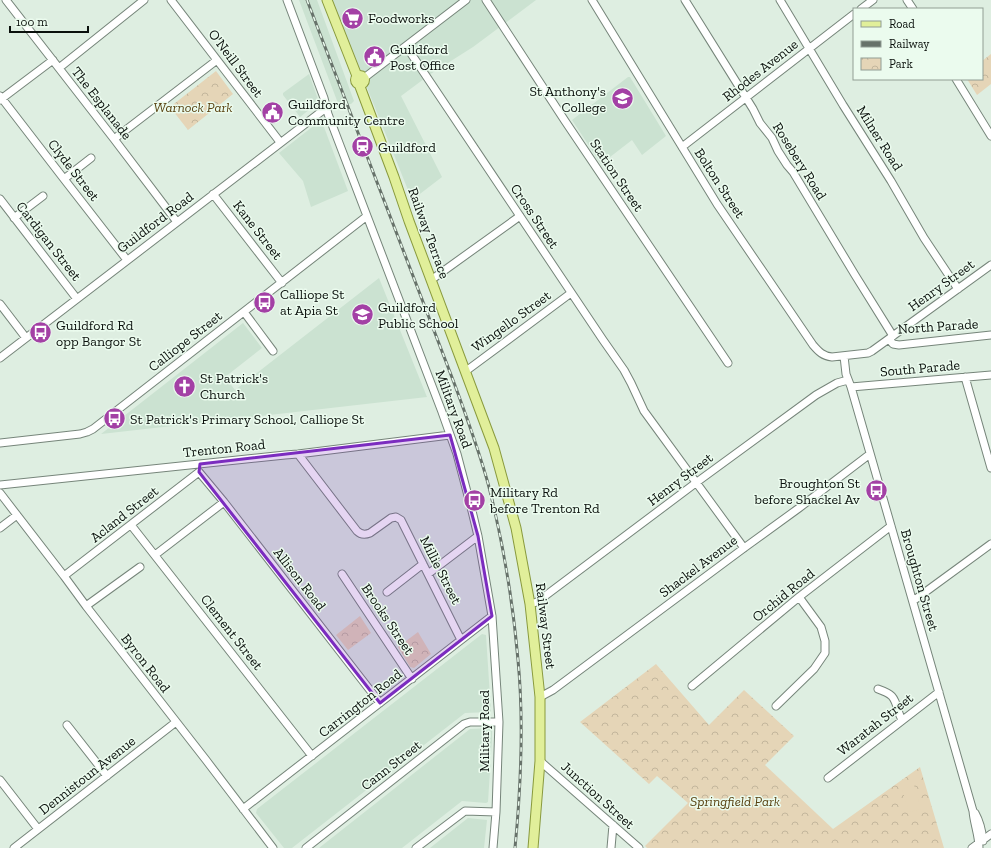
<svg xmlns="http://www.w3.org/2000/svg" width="991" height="848" viewBox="0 0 991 848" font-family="'Zilla Slab',serif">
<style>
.built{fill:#cbe2d1}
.park{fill:url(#park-crowns)}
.pitch{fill:#e5d5b7}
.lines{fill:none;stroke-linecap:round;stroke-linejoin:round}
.minor-casing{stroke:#76857a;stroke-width:9}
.major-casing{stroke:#899a3d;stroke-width:11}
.minor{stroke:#fff;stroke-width:7}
.major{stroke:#e1ef9a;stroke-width:9}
.rail-casing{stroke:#67726a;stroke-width:3}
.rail{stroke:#ebfbee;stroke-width:1.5;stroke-dasharray:4.5;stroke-linecap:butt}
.marked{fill:#7b2cbf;fill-opacity:0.2;stroke:#7b2cbf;stroke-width:3;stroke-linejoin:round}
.labels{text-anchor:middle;stroke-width:3;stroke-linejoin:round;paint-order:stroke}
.poi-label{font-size:14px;fill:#0a100c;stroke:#ebfbee;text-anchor:start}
.street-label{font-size:14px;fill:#0a100c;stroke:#ebfbee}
.park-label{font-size:14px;font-style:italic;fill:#584110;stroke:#ebfbee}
</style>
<defs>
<pattern id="park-crowns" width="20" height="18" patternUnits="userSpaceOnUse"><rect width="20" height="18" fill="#e5d5b7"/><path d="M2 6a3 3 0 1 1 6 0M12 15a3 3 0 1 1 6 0" fill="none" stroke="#c3b69c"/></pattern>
</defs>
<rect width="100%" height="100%" fill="#deeee1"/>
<!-- built -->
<path class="built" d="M299,0H317L354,101L351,104L343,105L339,106Z
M332,0H536L473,47L432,73L401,96L442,177L412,200Z
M309,74L319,102L300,117L283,95V93Z
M628,77H630L666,136L642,155L632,140L601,164L572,120Z
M316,124H319L324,127L348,191L311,207L303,181L279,153Z
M379,278L427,397L101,434L243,323L262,348L225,377L235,390Z
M482,634L486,635L491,712L465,713L292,848H284L256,813L257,809Z
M492,728V739L488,802L486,803L462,801L402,848H319L470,729Z
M468,818L487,820L484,848H430Z"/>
<!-- park -->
<path class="park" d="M991,54V84L977,95L967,79H982V61Z
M216,71L233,94L188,130L170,107Z
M360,616L371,633L348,650L336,635Z
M418,632L431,654L414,668L410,667L398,647Z
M656,664L709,725L744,690L794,736L765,765L833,829L920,767L944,848H647L645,846L688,803L657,776L649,784L580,722Z"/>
<!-- pitch -->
<path class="pitch" d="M914,785L921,809L909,812L902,789Z"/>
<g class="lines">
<defs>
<path id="minor" d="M6,0L114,139L177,222
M171,0L280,142
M287,0L324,98L328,114L442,412L457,454L472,511L478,536L492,616L499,722L496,812L493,848
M486,0L565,121L728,363
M592,0L717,204L813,345C819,352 823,356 832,357L868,353L872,351L991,265
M685,0L753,109L760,123L772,138L778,151L787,165L793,172L855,275L893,336
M780,0L843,105L891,181L924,238L958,289
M907,0L913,9
M861,9L873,0
M406,46L603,340L624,370L631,383L644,411L744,548
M59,68L144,0
M364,78L466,0
M956,79L991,136
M0,96L64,179L127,260
M0,100L53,60
M114,139L217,60
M682,147L854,14
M64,179L91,158
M213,194L282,283
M0,199L77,299
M14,218L43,196
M431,280L520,216
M0,304L26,338
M244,312L273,351
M889,339L893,344L899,345L991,335
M844,356L846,374L851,387L973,811C974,824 979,835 979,848
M0,358L326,108
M466,371L571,293
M965,377L991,468
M851,387L991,375
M0,443L80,434L87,432L93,429L367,216
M298,454L357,531C361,535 365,535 370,533L391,518L396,517L401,520L461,640
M199,472L224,502L380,703
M0,485L285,455L298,454L450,435
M0,493L64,576L86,606L206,760L273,848
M131,525L312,756
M0,528L17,515
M155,555L224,502
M342,574L412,679
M428,574L478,536
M64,576L199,472
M387,592L423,564
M913,601L991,544
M530,604L537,602L697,482L816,395L837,383L848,380
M86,606L140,567
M692,686L799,597L891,526
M878,689C892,694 894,696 898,710C899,714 900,716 902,720
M540,697L553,690L744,548L799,508L870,454
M776,706L814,669L825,653V641L821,627L799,597
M67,725L107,776
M540,761L639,848
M828,778L939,692
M0,780L38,829
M243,809L492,616
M975,813C980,822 982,830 983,841
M14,848L176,722
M306,848L464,724L470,722H499
M416,848L465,811L496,812
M611,848L613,825
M972,848L991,834"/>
<path id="major" d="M327,0L357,76
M355.5 80a4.5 4.5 0 1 1 9 0a4.5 4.5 0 1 1-9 0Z
M359,84L394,177L409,221L494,448L516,528L530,604L540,697V761L533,848"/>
</defs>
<!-- minor casing -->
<use href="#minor" class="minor-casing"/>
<!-- major casing -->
<use href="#major" class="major-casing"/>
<!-- minor -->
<use href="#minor" class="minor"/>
<!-- major -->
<use href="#major" class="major"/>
<defs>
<path id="rail" d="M307,0L453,380C466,415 479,450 489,487C503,543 513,602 518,660C524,722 521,786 515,848"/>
</defs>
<!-- rail casing -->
<use href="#rail" class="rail-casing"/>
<!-- rail -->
<use href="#rail" class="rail"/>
</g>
<!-- marked area -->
<path class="marked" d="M450,435L478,536L492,616L380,703L199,472L200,464Z"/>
<!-- icons -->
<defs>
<symbol id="supermarket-disc" viewBox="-11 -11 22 22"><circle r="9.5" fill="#a340a5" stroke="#ebfbee"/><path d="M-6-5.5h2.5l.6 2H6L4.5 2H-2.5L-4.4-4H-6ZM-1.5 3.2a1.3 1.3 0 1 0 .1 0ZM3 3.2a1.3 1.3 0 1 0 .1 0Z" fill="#fff"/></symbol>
<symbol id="civic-disc" viewBox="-11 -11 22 22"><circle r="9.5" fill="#a340a5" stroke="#ebfbee"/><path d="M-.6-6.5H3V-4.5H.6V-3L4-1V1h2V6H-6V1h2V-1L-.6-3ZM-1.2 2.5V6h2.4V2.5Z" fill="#fff"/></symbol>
<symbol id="school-disc" viewBox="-11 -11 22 22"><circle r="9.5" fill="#a340a5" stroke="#ebfbee"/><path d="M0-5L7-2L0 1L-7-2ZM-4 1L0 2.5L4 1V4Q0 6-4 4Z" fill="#fff"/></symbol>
<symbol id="station-disc" viewBox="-11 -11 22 22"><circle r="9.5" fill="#a340a5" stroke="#ebfbee"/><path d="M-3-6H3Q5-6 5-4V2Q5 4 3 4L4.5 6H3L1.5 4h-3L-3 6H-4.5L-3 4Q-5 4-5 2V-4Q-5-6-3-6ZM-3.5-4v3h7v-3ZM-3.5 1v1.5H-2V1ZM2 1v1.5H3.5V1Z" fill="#fff"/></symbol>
<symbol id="bus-disc" viewBox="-11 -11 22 22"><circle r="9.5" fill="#a340a5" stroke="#ebfbee"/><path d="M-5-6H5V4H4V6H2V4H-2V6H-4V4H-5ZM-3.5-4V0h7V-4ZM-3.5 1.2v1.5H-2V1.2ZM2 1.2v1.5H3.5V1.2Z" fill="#fff"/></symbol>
<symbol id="church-disc" viewBox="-11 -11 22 22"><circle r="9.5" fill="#a340a5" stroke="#ebfbee"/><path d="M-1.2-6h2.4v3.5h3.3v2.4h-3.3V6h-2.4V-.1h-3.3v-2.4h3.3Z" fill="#fff"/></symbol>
</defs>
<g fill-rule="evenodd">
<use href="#supermarket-disc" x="340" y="6" width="25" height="25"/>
<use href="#civic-disc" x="362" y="44" width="25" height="25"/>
<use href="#school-disc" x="610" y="86" width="25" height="25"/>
<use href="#civic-disc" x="260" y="100" width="25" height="25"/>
<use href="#station-disc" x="350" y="134" width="25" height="25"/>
<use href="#bus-disc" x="252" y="290" width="25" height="25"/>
<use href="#school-disc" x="350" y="302" width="25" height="25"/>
<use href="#bus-disc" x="28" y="320" width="25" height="25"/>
<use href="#church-disc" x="172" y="374" width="25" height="25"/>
<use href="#bus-disc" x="102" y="406" width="25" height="25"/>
<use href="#bus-disc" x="864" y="478" width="25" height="25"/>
<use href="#bus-disc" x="462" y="488" width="25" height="25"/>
</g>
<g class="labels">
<!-- poi labels -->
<g class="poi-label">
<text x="368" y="23">Foodworks</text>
<text x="390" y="54">Guildford<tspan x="390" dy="16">Post Office</tspan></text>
<text x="606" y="96" text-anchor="end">St Anthony's<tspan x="606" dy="16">College</tspan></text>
<text x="288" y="109">Guildford<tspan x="288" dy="16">Community Centre</tspan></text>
<text x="378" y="152">Guildford</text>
<text x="280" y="299">Calliope St<tspan x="280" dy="16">at Apia St</tspan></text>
<text x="378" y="312">Guildford<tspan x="378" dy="16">Public School</tspan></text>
<text x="56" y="330">Guildford Rd<tspan x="56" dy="16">opp Bangor St</tspan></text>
<text x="200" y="383">St Patrick's<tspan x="200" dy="16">Church</tspan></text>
<text x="130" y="424">St Patrick's Primary School, Calliope St</text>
<text x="860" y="488" text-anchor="end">Broughton St<tspan x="860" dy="16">before Shackel Av</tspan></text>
<text x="490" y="497">Military Rd<tspan x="490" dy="16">before Trenton Rd</tspan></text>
</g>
<!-- street labels -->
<g class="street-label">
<text transform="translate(236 63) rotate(53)" y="5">O'Neill Street</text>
<text transform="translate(760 70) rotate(-38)" y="5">Rhodes Avenue</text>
<text transform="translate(102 103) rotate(52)" y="5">The Esplanade</text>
<text transform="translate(880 138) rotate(58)" y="5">Milner Road</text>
<text transform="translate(800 161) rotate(58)" y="5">Rosebery Road</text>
<text transform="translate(74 170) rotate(52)" y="5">Clyde Street</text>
<text transform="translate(617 175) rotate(56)" y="5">Station Street</text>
<text transform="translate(720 183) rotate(57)" y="5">Bolton Street</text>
<text transform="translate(535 216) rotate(56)" y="5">Cross Street</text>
<text transform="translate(155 222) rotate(-37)" y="5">Guildford Road</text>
<text transform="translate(258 230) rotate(52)" y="5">Kane Street</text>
<text transform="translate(429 233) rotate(70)" y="5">Railway Terrace</text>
<text transform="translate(49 241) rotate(52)" y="5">Cardigan Street</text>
<text transform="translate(941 285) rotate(-36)" y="5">Henry Street</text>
<text transform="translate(511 321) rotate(-36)" y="5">Wingello Street</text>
<text transform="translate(938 326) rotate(-4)" y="5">North Parade</text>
<text transform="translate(185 341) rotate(-38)" y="5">Calliope Street</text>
<text transform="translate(920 368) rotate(-5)" y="5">South Parade</text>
<text transform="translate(454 409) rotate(70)" y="5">Military Road</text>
<text transform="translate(224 448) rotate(-6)" y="5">Trenton Road</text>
<text transform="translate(680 479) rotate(-37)" y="5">Henry Street</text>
<text transform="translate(124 514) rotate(-38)" y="5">Acland Street</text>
<text transform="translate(698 566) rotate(-37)" y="5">Shackel Avenue</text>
<text transform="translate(441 570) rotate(63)" y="5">Millie Street</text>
<text transform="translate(300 579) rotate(52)" y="5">Allison Road</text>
<text transform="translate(920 580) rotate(74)" y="5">Broughton Street</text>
<text transform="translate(783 595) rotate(-39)" y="5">Orchid Road</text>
<text transform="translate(388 619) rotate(56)" y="5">Brooks Street</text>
<text transform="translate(546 626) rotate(83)" y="5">Railway Street</text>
<text transform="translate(232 632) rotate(52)" y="5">Clement Street</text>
<text transform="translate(146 663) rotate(52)" y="5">Byron Road</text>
<text transform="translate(360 703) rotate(-38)" y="5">Carrington Road</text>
<text transform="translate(875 724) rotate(-38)" y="5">Waratah Street</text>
<text transform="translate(484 731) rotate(-90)" y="5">Military Road</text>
<text transform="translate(391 765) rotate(-38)" y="5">Cann Street</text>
<text transform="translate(87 775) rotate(-38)" y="5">Dennistoun Avenue</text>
<text transform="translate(598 795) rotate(42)" y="5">Junction Street</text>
</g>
<!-- park labels -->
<g class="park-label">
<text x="193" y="112">Warnock Park</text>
<text x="735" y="806">Springfield Park</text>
</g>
</g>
<!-- legend -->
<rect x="853" y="8" width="130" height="72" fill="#ebfbee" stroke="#919d94"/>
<rect x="861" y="21" width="20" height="6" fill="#e1ef9a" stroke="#919d94"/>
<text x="889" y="28" font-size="12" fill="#0a100c">Road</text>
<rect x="861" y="41" width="20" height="6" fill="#67726a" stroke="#919d94"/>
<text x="889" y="48" font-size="12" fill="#0a100c">Railway</text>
<rect x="861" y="58" width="20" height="12" fill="url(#park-crowns)" stroke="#919d94"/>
<text x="889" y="68" font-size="12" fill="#0a100c">Park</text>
<!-- scale -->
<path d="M10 26v6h78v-6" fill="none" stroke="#0a100c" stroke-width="2"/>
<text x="16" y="26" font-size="12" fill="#0a100c" stroke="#ebfbee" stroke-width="3" paint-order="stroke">100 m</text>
</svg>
